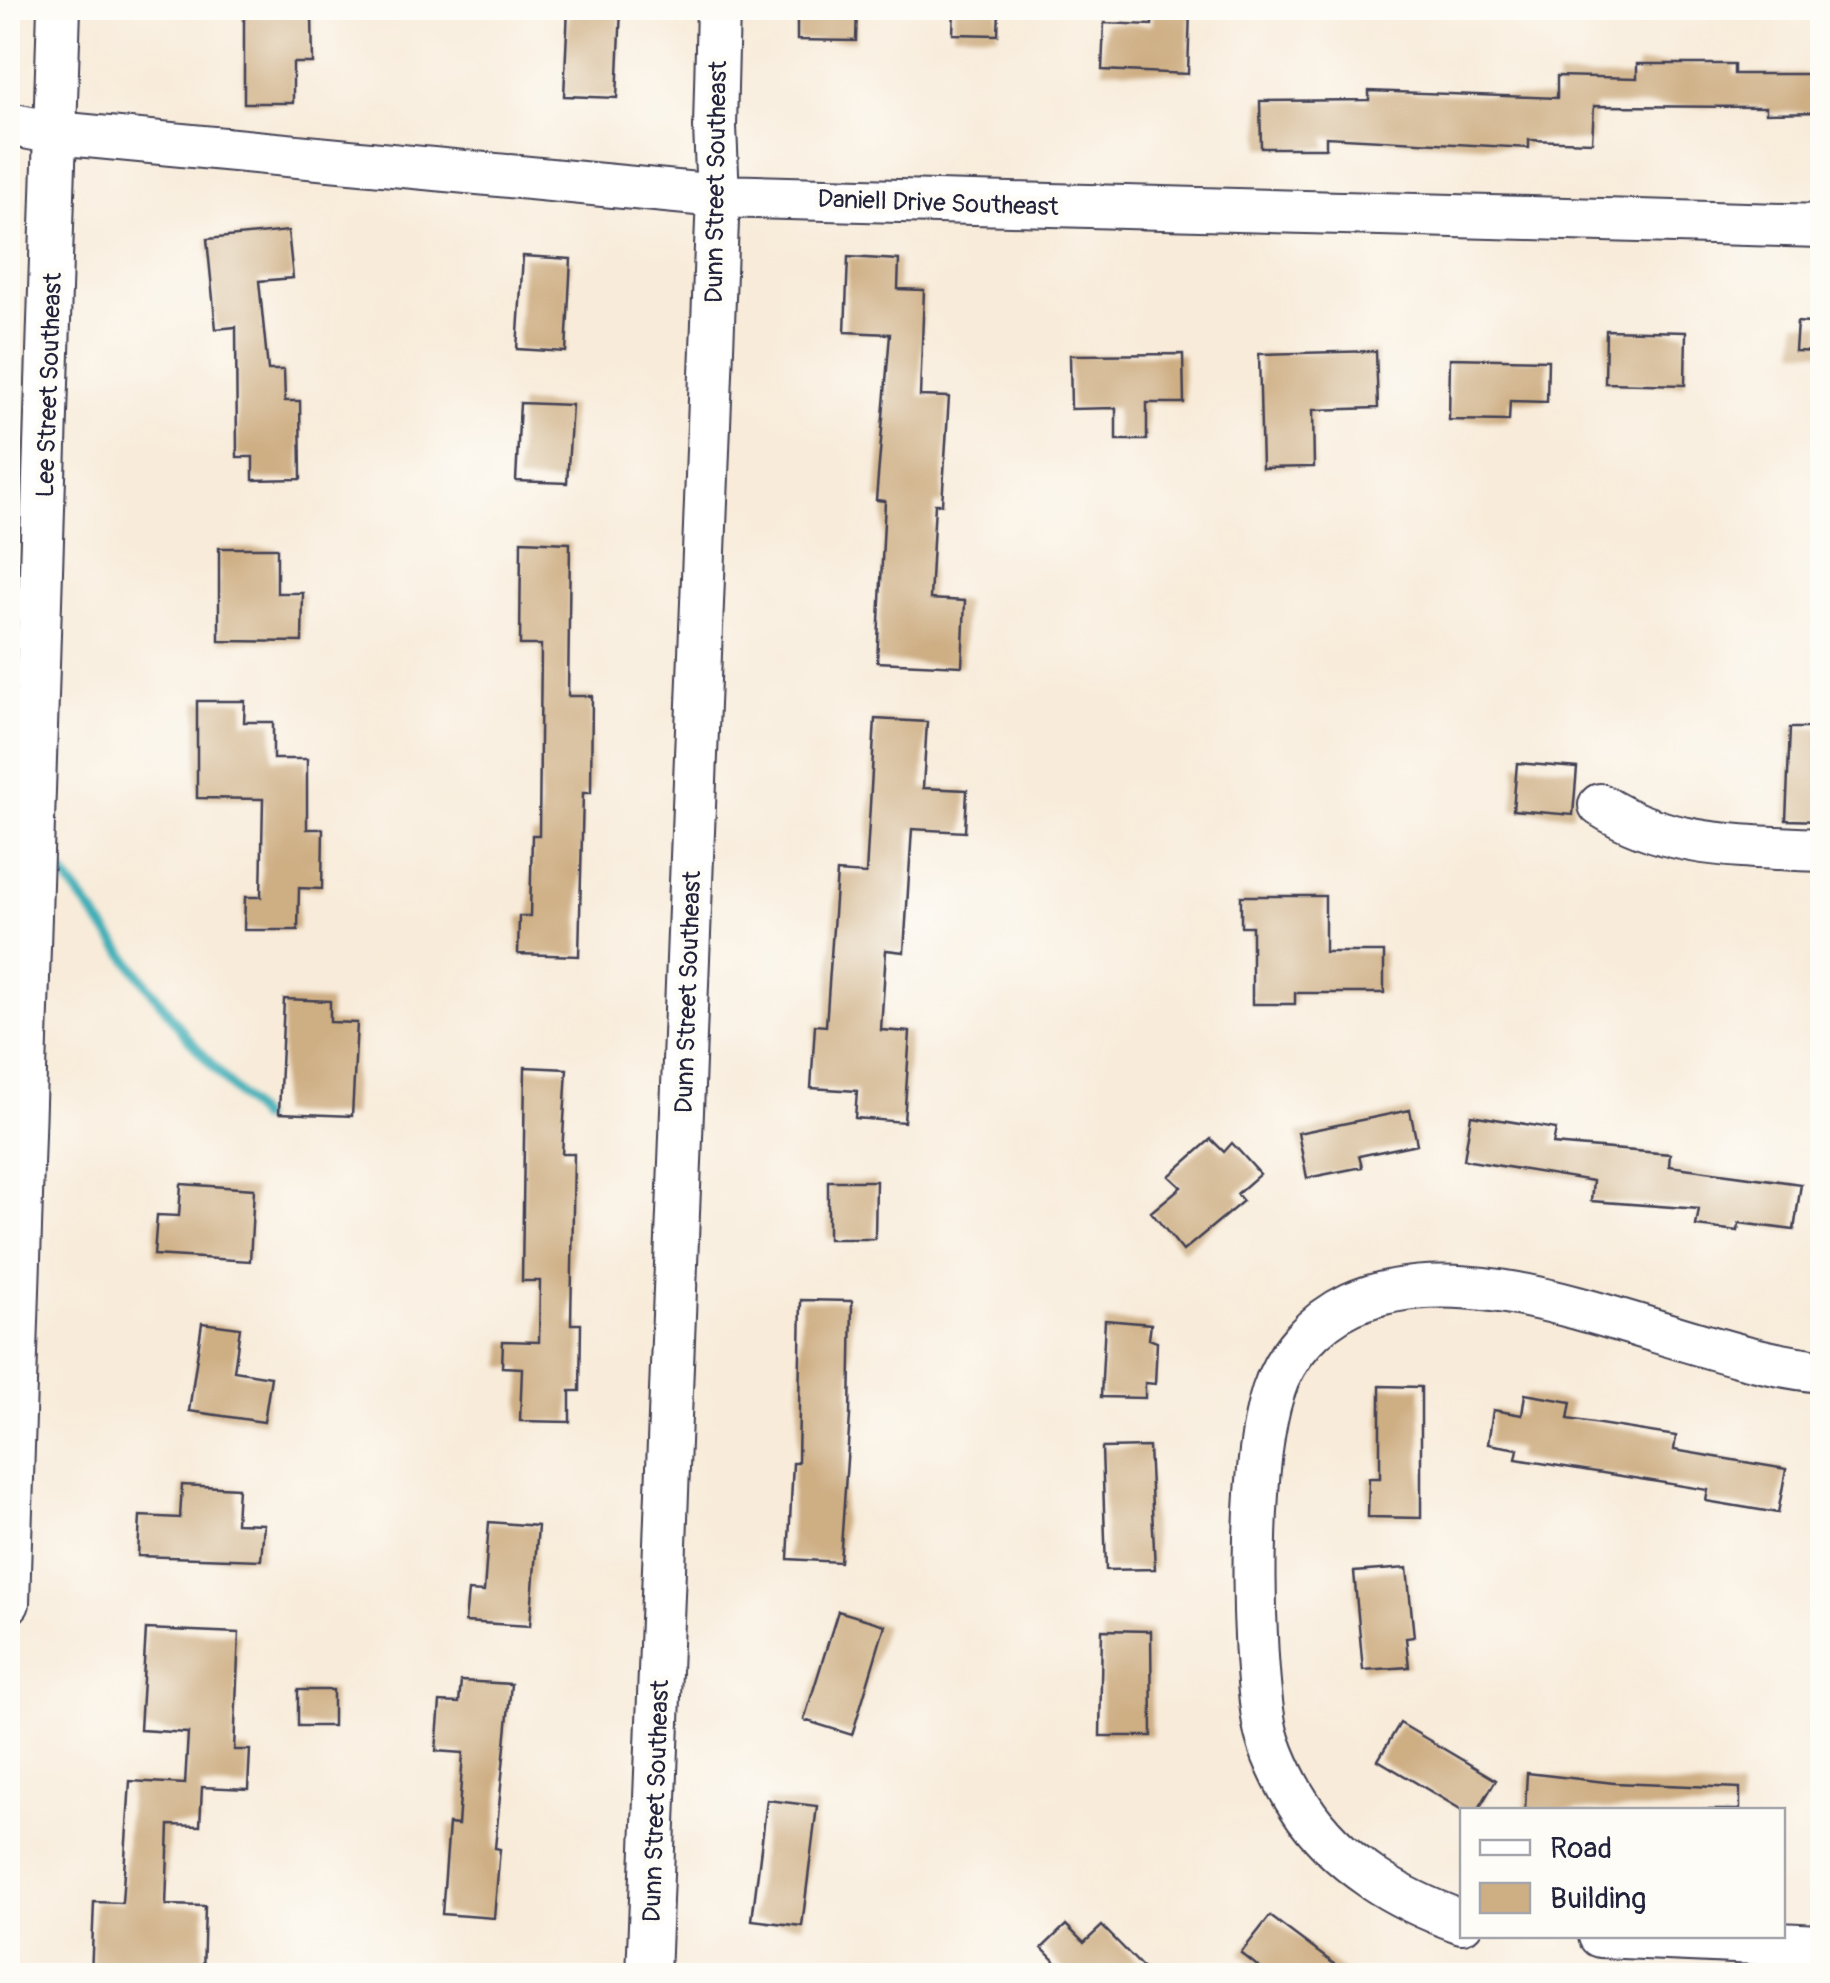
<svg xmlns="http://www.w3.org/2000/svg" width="1830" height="1983" viewBox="0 0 1830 1983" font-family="Pangolin,sans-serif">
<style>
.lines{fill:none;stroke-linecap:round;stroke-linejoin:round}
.stream{stroke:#3fafb7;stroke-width:10}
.building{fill:#ceae83}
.minor-casing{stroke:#424053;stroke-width:46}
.minor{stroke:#fff;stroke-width:42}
.labels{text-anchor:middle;stroke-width:10;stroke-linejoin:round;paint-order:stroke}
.street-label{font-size:25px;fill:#22223b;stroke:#fdfcf7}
</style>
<rect width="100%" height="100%" fill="#fdfcf7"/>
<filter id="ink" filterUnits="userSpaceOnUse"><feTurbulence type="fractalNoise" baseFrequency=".01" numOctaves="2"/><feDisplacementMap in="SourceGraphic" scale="20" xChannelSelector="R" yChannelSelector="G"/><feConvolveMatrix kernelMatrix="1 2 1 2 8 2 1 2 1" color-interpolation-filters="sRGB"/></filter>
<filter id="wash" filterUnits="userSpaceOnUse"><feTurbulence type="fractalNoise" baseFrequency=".0048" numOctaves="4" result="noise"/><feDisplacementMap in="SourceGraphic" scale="40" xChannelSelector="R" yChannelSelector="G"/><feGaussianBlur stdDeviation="2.25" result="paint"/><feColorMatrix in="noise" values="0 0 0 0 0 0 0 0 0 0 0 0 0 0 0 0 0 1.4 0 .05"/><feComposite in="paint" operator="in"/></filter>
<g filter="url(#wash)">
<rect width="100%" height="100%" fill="#f8ebd9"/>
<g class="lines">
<!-- stream -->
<path class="stream" d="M45,850L186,1036L260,1118"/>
</g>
<g id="blocks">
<!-- building -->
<path class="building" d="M568,8H621L617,98L564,96Z
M797,8H857L856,41L797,40Z
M954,8H999L998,35L953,34Z
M1153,8L1190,9L1188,74L1102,70L1104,23L1152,25Z
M244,15H312L313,63H293V103H244Z
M1637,64H1734V74H1822V112L1766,113V107L1594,106L1592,142L1529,140V148L1326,137V148H1261L1260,101L1369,100V91L1557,98V76L1637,78Z
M288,231L293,278L259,281L268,370H284L285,401H300L301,479L253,480V457H237L236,327L216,329L207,239Z
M523,256L571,259L566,352L517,349Z
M848,257L899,260L898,289L924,290L920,396L949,397L942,504H935L930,599L965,601L962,666L877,662L885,501L876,500L890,334L845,332Z
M1797,322L1822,324V352L1795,351Z
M1606,330L1686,332L1685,385L1605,383Z
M1376,351L1378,408L1313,410L1314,467L1262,468L1259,354Z
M1183,354L1184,403H1147V440H1116V408L1071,409L1070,355Z
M1450,358L1548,360L1547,402L1510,401L1509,421L1449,420Z
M520,403L572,405L567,483L516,481Z
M521,541L570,543L568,696H592L591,793H583L579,956L518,954L519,916H530L532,835H539L541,645H520Z
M219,548H277V593H303L302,642L219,641Z
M197,701H245L244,722H273V759H307V829H323L322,889L299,888L298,930H244L245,897H261L263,799L197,798Z
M875,719L927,722L923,788L967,790L965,832L912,829L904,952L886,950L881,1030L910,1032L904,1122L855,1118L857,1091L811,1088L815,1025L826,1026L837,872L866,874Z
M1790,728H1822V821L1786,820Z
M1517,763L1577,768L1573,815L1513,810Z
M1241,896H1325V952H1384V993H1295V1004H1252V926H1241Z
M284,999L330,1001V1022L357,1023L352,1116L279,1113Z
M525,1067L567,1069L562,1154H574L571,1324H581L580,1391H570V1422L520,1421L522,1368L502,1367L503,1341L539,1342L540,1281H522Z
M1410,1110L1417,1144L1359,1156L1362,1167L1307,1178L1298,1133Z
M1471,1115L1556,1129L1553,1144L1670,1154L1669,1166L1801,1184L1794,1230L1739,1223L1738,1231L1696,1226L1699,1209L1591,1201L1593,1181L1464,1160Z
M1211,1139L1224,1152L1232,1143L1260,1174L1237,1194L1243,1201L1183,1251L1151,1212L1181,1187L1169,1176Z
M828,1181H876L875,1239H828Z
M181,1184L254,1189L250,1261L154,1255L157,1215L179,1216Z
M801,1300L852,1301L850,1416L840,1562L788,1559L793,1463H798Z
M1105,1320L1151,1324L1149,1339L1157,1342L1155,1384L1145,1383V1398L1101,1397Z
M202,1323L240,1328L234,1371L271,1377L264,1422L189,1411Z
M1380,1386L1421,1387V1518L1368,1517L1369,1478H1380Z
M1525,1394L1571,1402L1568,1419L1676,1436L1674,1450L1786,1469L1778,1513L1706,1501L1708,1490L1516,1459L1518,1449L1488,1444L1493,1410L1522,1415Z
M1149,1447L1155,1569L1106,1570L1102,1448Z
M182,1485L238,1488L236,1523L264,1524L261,1560L138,1556L140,1516L180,1518Z
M489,1522L538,1526L530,1626L465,1622L468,1591L484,1592Z
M1407,1568L1414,1637L1406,1638L1409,1667L1363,1670L1354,1572Z
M838,1611L885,1625L852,1735L804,1720Z
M146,1629L239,1633L234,1750H250L248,1789L202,1787L200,1826L169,1825L166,1905L205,1906L203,1976H91L94,1902L122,1903L130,1781L185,1784L188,1733L140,1730Z
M1102,1630L1151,1631L1152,1736H1100Z
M461,1681L511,1684L495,1848L500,1849L494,1918L442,1914L449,1824L458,1825L463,1753L436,1751L440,1702L459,1703Z
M298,1690H333V1726H298Z
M1400,1723L1496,1780L1478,1810H1462L1378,1760Z
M1527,1773L1614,1783L1740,1788V1810H1525Z
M767,1800L817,1806L802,1926L752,1920Z
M1270,1916L1350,1976H1270L1241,1953Z
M1066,1925L1084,1943L1102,1926L1151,1976H1069L1042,1948Z"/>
</g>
</g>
<g filter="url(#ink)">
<use href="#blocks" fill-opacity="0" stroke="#424053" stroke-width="2.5"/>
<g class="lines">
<defs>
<path id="minor" d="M8,124L56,133L718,196L1822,226
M1600,805C1668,849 1744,846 1822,850
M8,1603L59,8
M1462,1922C1398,1899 1338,1865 1300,1806C1286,1785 1268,1748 1264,1723C1251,1645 1249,1467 1273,1392C1285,1354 1315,1321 1351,1304C1487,1243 1682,1359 1822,1371
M1600,1936L1822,1946
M648,1976L718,196L715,127L718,8"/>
</defs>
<!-- minor casing -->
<use href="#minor" class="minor-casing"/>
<!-- minor -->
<use href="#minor" class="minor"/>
</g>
</g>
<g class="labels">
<!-- street labels -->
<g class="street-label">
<text transform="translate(715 182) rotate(-89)" y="9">Dunn Street Southeast</text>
<text transform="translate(938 202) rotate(2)" y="9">Daniell Drive Southeast</text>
<text transform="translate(48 385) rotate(-88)" y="9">Lee Street Southeast</text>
<text transform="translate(687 992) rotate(-88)" y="9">Dunn Street Southeast</text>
<text transform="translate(655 1801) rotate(-88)" y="9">Dunn Street Southeast</text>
</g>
</g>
<!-- margin -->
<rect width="1830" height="1983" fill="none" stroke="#fdfcf7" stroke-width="40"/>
<!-- legend -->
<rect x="1460" y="1808" width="325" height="130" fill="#fdfcf7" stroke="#a5a5ac" stroke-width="2.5"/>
<rect x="1480" y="1840" width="50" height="15" fill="#ffffff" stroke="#a5a5ac" stroke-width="2.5"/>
<text x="1550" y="1858" font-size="30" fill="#22223b">Road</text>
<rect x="1480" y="1883" width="50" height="30" fill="#ceae83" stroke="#a5a5ac" stroke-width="2.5"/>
<text x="1550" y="1908" font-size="30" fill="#22223b">Building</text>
</svg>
